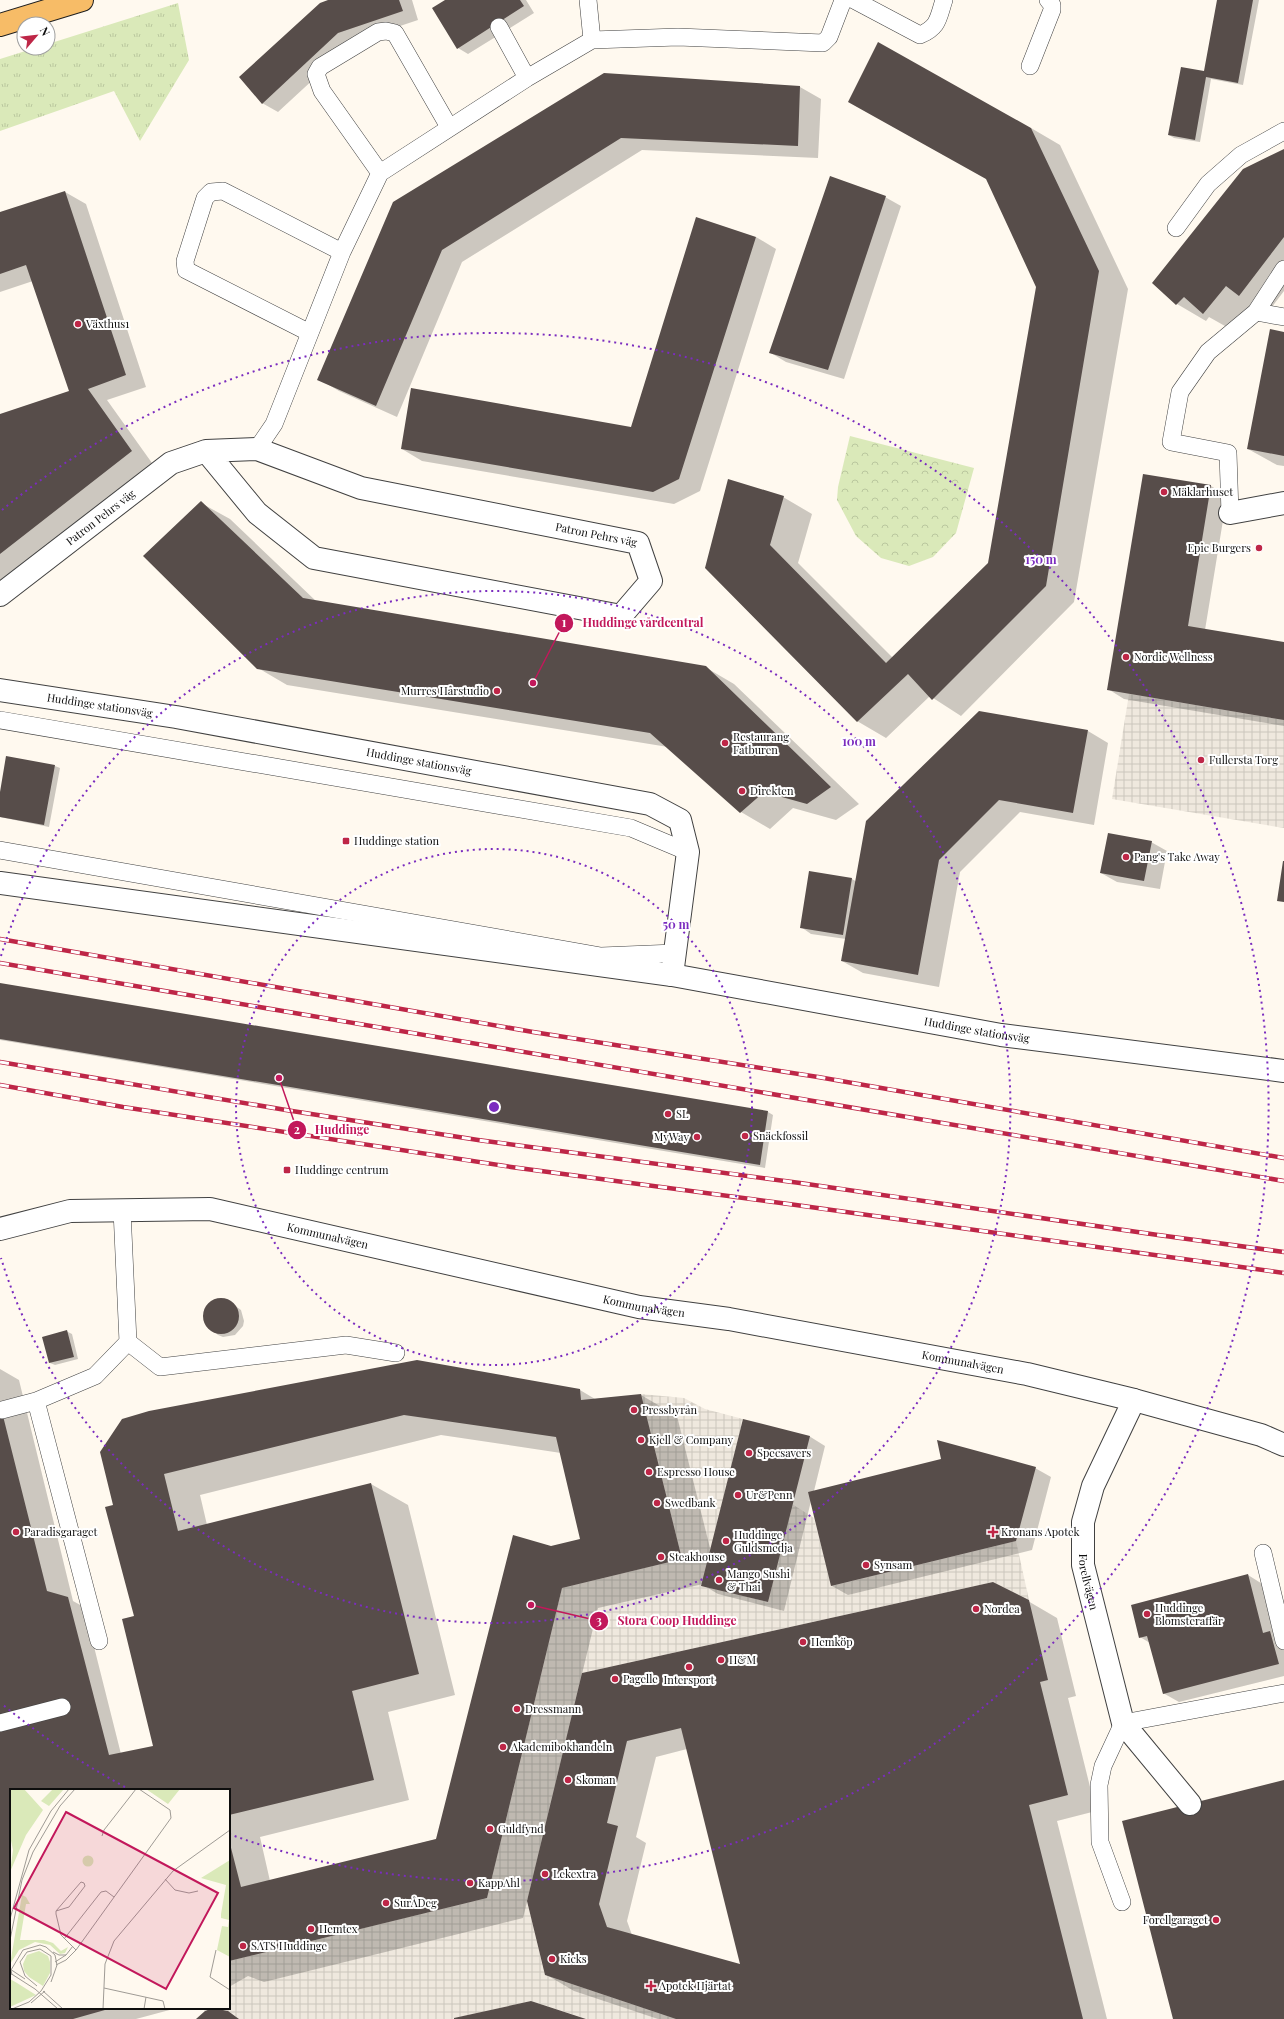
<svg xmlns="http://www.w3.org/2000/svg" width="1284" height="2019" viewBox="0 0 1284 2019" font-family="'Playfair Display',serif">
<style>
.grass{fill:url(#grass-tufts)}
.park{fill:url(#park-crowns)}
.plaza{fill:url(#plaza-grid)}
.shadow{fill:#0003;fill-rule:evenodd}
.building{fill:#574d4a;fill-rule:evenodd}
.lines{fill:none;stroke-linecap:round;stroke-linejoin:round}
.service-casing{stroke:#414141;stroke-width:18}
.minor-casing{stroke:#414141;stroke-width:24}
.tertiary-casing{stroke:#414141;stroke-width:24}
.primary-casing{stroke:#1f1f1f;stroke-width:24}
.service{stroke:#fff;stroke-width:17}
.minor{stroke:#fff;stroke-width:22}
.tertiary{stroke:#fff;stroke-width:22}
.primary{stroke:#f7bc67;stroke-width:22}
.rail-casing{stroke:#be2647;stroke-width:4.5}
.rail{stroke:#fff;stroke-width:3;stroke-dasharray:9;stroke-linecap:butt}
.ring{fill:none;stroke:#7b2cbf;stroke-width:2;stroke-dasharray:2 4}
.poi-dot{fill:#be2647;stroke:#fff;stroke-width:1.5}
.labels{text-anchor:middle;stroke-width:4;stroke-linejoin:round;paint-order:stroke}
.poi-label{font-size:11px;fill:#0e0e0e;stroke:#fff;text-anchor:start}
.street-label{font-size:11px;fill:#0e0e0e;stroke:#fff}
.inset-road{fill:none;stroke:#9f9b95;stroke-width:1}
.view{fill:#c2185b;fill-opacity:0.15;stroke:#c2185b;stroke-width:2}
.inset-edge{fill:none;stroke:#0e0e0e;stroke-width:2}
.centre{fill:#7b2cbf;stroke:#fff;stroke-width:2}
.ring-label{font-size:12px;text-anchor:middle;font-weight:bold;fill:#7b2cbf;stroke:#fff;stroke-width:4;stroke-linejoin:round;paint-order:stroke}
.leader{fill:none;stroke:#c2185b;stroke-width:1.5}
.callout-dot{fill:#c2185b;stroke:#fff;stroke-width:1.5}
.mark-label{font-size:12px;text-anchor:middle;font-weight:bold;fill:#fff}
.callout-label{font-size:12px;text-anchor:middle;font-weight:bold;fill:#c2185b;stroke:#fff;stroke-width:4;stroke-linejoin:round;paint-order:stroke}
</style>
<defs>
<pattern id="grass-tufts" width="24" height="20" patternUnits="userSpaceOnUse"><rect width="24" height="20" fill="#dae9b9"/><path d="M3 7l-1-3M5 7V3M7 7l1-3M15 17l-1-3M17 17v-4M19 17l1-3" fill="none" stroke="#bac79e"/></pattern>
<pattern id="park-crowns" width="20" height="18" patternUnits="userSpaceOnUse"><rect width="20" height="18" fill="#dae9b9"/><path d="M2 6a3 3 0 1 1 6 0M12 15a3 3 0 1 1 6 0" fill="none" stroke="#bac79e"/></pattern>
<pattern id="plaza-grid" width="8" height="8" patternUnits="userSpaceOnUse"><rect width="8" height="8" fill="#efe8de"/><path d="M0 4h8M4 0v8" fill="none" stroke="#ccc6bd"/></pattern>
</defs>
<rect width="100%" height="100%" fill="#fff9ef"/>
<!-- grass -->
<path class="grass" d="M178,3L189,60L140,141L114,91L0,131V59L35,48H48V44Z"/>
<!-- park -->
<path class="park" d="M850,436L974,468L956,533L933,557L909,566L881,558L856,536L837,500L838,487Z"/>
<!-- plaza -->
<path class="plaza" d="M1129,694L1284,720V828L1112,799Z
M641,1394L684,1398L705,1409L743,1419L702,1586L768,1602L792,1504L814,1518L832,1586L1016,1541L1029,1600L993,1582L582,1673L527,1901L545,1975L676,2019H587L531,2001L452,2019H239L233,2014L223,2009L213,2008L205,2011L202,2008H229V1961L487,1898L562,1588L682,1559Z"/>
<!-- shadow -->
<path class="shadow" d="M332,0H412L418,20L355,41L278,112L262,103Z
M446,0H526L534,13L468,54L458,48Z
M1218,0H1259L1243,85L1211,79L1200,142L1174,138L1169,135L1205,72Z
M604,74L800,87L821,99L818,158L642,150L462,262L397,417L339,391L319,379Z
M1031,128L1060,145L1128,289L1074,602L961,716L930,696L886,738L857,721L706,568L783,497L812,514L798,563L893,658L989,563L1037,287L987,179Z
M1284,150V291L1268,312L1232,330L1209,317L1206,321L1177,304L1153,283Z
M65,192L86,204L146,387L107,400L152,463L0,582V415L71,392L33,281L0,292V213Z
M885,197L901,206L844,379L786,362L771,353Z
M756,237L776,249L700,491L674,504L422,461L402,449L632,428Z
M1284,333V466L1277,465L1248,449Z
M1144,475L1211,486L1227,496L1205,630L1284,643V726L1124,699L1108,689Z
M201,503L230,519L317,602L705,667L734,684L859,804L836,820L793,808L770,829L741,812L668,747L287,685L258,668Z
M1088,731L1108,743L1094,825L1020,812L960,872L939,987L863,973L842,961L846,939L811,934L801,927L810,872L852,879L857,882Z
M55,766L60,768L49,827L0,817V798Z
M1151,842L1167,851L1160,889L1117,882L1101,873Z
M0,985L768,1112L773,1115L765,1168L0,1040Z
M215,1300H227L241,1310L244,1321L243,1326L235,1335L223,1337L218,1335L205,1323L204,1312L211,1302Z
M66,1331L72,1334L78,1359L55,1365L50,1363Z
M0,1369L19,1380L73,1601L84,1607L121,1754L154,1747L135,1616L114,1505L101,1452L580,1390L595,1399L641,1395L677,1416L711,1552L809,1436L825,1446L814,1491L1035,1468L1051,1477L1032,1550L848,1595L832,1586L811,1501L784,1611L718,1594L703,1585V1584L598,1608L582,1674L1028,1601L1057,1618L1076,1696L1068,1698L1096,1811L1057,1821L1107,2019H658L574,1991L545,1974L528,1898L523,1918L264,1982L248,1976L229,1987V1790H11V2008H177L136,2019H0ZM441,1435L561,1453L581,1540L551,1547L437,1839L270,1881L260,1837L409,1800L388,1712L455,1695L408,1505L371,1484L207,1525L200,1495ZM687,1749L741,1965L632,1935L627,1921L646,1843L636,1837L656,1757Z
M1248,1575L1264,1585L1284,1640V1676L1179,1702L1163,1693L1150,1643L1140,1637Z"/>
<!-- building -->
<path class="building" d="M328,0H399L403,11L338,33L262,104L239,77L320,3Z
M445,0H520L524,6L457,49L432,8Z
M1217,0H1253L1238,83L1206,77L1195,140L1168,135L1181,67L1204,71Z
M878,42L1031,128L1099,271L1046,586L932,700L908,674L857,722L705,568L728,479L784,496L770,545L886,663L988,563L1036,287L986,179L848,102Z
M604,73L800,86L798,146L621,138L442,250L376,406L317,380L393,202Z
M1284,149V237L1239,296L1226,286L1203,314L1184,297L1176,305L1152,283L1243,169Z
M830,176L886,196L828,370L769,353Z
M65,191L126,375L88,389L132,451L0,554V414L69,391L26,265L0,274V212Z
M696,217L756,237L679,479L653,492L401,449L411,388L631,427Z
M1270,329L1284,332V456L1247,449Z
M1143,474L1211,485L1188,626L1284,642V720L1107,690Z
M201,501L303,598L706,666L831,787L807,804L764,792L740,813L650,733L257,669L143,556Z
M979,711L1088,730L1073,813L999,800L939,860L918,975L841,961L866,821Z
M6,756L55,765L44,825L0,817V792Z
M1108,833L1152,841L1144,881L1100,873Z
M1283,861H1284V902L1277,901Z
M809,871L852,878L843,935L800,928Z
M0,983L768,1111L760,1165L0,1039Z
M203 1316a18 18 0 1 1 36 0a18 18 0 1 1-36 0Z
M67,1330L74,1357L49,1363L42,1337Z
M417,1360L580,1389L581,1400L641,1394L682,1559L562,1588L487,1898L229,1961V1840L241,1887L436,1839L513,1535L551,1546L580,1539L556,1437L404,1415L164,1474L178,1531L371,1483L419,1674L352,1691L374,1780L229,1815V1790H11V2008H112L73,2019H0V1404L47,1591L68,1597L109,1755L153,1746L122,1619L134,1616L105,1507L113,1505L100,1452L122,1419L149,1411Z
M743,1419L810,1436L768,1602L701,1586Z
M937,1440L1036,1467L1016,1541L831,1586L808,1492L941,1459Z
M1248,1574L1263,1633L1270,1631L1279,1664L1163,1694L1147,1636L1139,1638L1131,1605Z
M993,1582L1029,1600L1048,1680L1040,1682L1068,1795L1029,1805L1083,2019H676L545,1975L527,1901L582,1673ZM681,1728L740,1964L607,1927L599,1904L618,1826L607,1823L627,1741Z
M1284,1780V2019H1173L1122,1821Z
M531,2001L586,2019H454V2018Z
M213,2008L228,2011L239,2019H196L205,2011Z"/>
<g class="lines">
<defs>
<path id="service" d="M588,0L592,40
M854,0L920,35C939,27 938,18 944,0
M499,27L527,78
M1030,66L1052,10V5L1048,0
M380,173L322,91L316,74L320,67L378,32L386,31L395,33L449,127
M1176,228L1208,184L1241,155L1284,131
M1256,312L1284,317
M310,333L186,270L185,261L205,198L211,192L223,191L342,252
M257,449L274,424L342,252L380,173L527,78L592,40L678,37L823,43L829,37L842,3L845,0
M1230,513L1228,453L1171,442L1180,392L1208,352L1256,312L1284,269
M0,720L631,828L688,852
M0,850L601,956L675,953
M128,1342L160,1367L346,1345L396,1353
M2,1410L36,1401
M1263,1553L1284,1641
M99,1641L36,1401L95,1376L128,1342L122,1210
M0,1723L62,1707
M1122,1902L1100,1842L1099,1785L1103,1766L1123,1723L1284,1693"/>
<g id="minor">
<path d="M1230,513L1284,503"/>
<path id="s1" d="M0,595L171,463L206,451L257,449L361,488L638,543L651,581L621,616L314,558L257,513L206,451"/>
<path id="s2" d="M0,690L176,717L650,804L680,820L688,852L672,975"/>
<path id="s3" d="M0,883L672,975L1001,1035L1284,1071"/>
<path id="s4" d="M1134,1400L1093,1486L1083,1522V1565L1123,1723L1190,1804"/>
</g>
<g id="tertiary">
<path id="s5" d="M0,1229L70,1211L210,1209L639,1307L729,1319L1027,1374L1134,1400L1261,1435L1284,1445"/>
</g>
<path id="primary" d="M0,25L82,0"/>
</defs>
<!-- service casing -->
<use href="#service" class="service-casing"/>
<!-- minor casing -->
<use href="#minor" class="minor-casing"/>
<!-- tertiary casing -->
<use href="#tertiary" class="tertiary-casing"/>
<!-- primary casing -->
<use href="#primary" class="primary-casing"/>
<!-- service -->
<use href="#service" class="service"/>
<!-- minor -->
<use href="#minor" class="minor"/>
<!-- tertiary -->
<use href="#tertiary" class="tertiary"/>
<!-- primary -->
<use href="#primary" class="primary"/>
<defs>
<path id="rail" d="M0,939L533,1032L818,1077L1284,1158
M0,963L1284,1181
M0,1062L292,1111L478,1140L800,1183L1158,1235L1284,1252
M0,1085L123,1107L511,1167L796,1205L1284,1273"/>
</defs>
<!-- rail casing -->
<use href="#rail" class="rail-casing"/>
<!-- rail -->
<use href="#rail" class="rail"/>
</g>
<!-- distance rings -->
<g class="ring">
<circle cx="494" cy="1107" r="258"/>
<path d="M1 956A516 516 0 1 1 1 1258"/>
<path d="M125 1787A774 774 0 0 1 2 1704M2 510A774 774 0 1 1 229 1834"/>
</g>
<!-- markers -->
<g class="poi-dot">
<circle cx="78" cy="324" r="4"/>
<circle cx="1164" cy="492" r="4"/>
<circle cx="1259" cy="548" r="4"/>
<circle cx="1126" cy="657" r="4"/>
<circle cx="497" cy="691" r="4"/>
<circle cx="725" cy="743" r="4"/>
<circle cx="1201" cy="760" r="4"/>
<circle cx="742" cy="791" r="4"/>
<rect x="342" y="837" width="8" height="8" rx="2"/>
<circle cx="1126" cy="857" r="4"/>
<circle cx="668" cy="1114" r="4"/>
<circle cx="745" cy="1136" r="4"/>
<circle cx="697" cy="1137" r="4"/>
<rect x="283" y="1166" width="8" height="8" rx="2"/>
<circle cx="634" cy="1410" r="4"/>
<circle cx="641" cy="1440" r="4"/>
<circle cx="749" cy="1453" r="4"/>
<circle cx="649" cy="1472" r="4"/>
<circle cx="738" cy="1495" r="4"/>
<circle cx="657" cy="1503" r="4"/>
<circle cx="16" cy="1532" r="4"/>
<path d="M991 1526h4v4h4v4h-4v4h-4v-4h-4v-4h4z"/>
<circle cx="726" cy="1541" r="4"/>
<circle cx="661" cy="1557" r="4"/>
<circle cx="866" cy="1565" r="4"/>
<circle cx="719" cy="1580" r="4"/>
<circle cx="976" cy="1609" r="4"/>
<circle cx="1147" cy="1614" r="4"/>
<circle cx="803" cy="1642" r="4"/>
<circle cx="721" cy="1660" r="4"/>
<circle cx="689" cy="1667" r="4"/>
<circle cx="615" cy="1679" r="4"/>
<circle cx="517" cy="1709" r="4"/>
<circle cx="503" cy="1747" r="4"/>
<circle cx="568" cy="1780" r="4"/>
<circle cx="490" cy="1829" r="4"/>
<circle cx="545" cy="1874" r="4"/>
<circle cx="470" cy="1883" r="4"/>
<circle cx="386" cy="1903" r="4"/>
<circle cx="1216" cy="1920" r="4"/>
<circle cx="311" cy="1929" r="4"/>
<circle cx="243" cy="1946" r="4"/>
<circle cx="552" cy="1959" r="4"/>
<path d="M649 1980h4v4h4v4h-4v4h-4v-4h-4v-4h4z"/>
</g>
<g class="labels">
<!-- poi labels -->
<g class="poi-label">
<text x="86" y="328">Växthus1</text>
<text x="1172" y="496">Mäklarhuset</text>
<text x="1251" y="552" text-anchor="end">Epic Burgers</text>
<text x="1134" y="661">Nordic Wellness</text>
<text x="489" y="695" text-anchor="end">Murres Hårstudio</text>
<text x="733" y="741">Restaurang<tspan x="733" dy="13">Fatburen</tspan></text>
<text x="1209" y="764">Fullersta Torg</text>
<text x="750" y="795">Direkten</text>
<text x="354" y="845">Huddinge station</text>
<text x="1134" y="861">Pang's Take Away</text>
<text x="676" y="1118">SL</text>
<text x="753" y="1140">Snäckfossil</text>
<text x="689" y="1141" text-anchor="end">MyWay</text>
<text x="295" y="1174">Huddinge centrum</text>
<text x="642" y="1414">Pressbyrån</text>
<text x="649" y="1444">Kjell &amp; Company</text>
<text x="757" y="1457">Specsavers</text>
<text x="657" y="1476">Espresso House</text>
<text x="746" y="1499">Ur&amp;Penn</text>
<text x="665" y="1507">Swedbank</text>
<text x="24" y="1536">Paradisgaraget</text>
<text x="1001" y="1536">Kronans Apotek</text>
<text x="734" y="1539">Huddinge<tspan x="734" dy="13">Guldsmedja</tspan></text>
<text x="669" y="1561">Steakhouse</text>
<text x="874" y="1569">Synsam</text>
<text x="727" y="1578">Mango Sushi<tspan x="727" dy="13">&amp; Thai</tspan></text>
<text x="1155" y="1612">Huddinge<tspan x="1155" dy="13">Blomsteraffär</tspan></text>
<text x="984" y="1613">Nordea</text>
<text x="811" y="1646">Hemköp</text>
<text x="729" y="1664">H&amp;M</text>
<text x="623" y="1683">Pagelle</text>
<text x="689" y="1684" text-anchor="middle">Intersport</text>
<text x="525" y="1713">Dressmann</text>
<text x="511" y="1751">Akademibokhandeln</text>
<text x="576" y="1784">Skoman</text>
<text x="498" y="1833">Guldfynd</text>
<text x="553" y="1878">Lekextra</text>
<text x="478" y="1887">KappAhl</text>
<text x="394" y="1907">SurÅDeg</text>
<text x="1208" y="1924" text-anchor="end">Forellgaraget</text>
<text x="319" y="1933">Hemtex</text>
<text x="251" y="1950">SATS Huddinge</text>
<text x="560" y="1963">Kicks</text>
<text x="659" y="1990">Apotek Hjärtat</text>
</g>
<!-- street labels -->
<g class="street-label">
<text dy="4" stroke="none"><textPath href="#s1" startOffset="127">Patron Pehrs väg</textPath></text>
<text dy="4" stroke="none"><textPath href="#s1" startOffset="655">Patron Pehrs väg</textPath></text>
<text dy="4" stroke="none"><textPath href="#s2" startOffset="101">Huddinge stationsväg</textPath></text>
<text dy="4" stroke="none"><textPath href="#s2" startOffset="425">Huddinge stationsväg</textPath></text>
<text dy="4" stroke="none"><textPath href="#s3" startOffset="988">Huddinge stationsväg</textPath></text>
<text dy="4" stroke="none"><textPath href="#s5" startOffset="333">Kommunalvägen</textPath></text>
<text dy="4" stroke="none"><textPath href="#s5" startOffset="657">Kommunalvägen</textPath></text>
<text dy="4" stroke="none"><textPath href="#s5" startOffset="981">Kommunalvägen</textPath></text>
<text dy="4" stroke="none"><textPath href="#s4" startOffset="193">Forellvägen</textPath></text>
</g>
</g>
<!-- overview -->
<g transform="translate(10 1789)">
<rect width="220" height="220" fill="#fff9ef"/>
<path d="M12,106L16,108L20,115H16L10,151H34L43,154L51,162L58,158L55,164L50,165L40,156L25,153L9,161L0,175ZM29,162L38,167L40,173V184L33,197L19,188L14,182L13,175L17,166ZM0,190L7,194L26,206L0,218Z" fill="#dae9b9"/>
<path d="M0,0H14L33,21L16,46L0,83L3,61L0,47ZM43,0H54L39,17L31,12ZM136,0H170L158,15ZM72.5 72a5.5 5.5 0 1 1 11 0a5.5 5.5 0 1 1-11 0ZM220,71V168L207,161L212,137L218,138L219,131L211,129V125L216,96L191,89Z" fill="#dae9b9"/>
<path class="inset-road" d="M92,47L94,41L126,0M155,90L165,101L179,104L188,102M46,122L71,93L74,94L75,97L59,118L46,122V125L51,146L66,161M0,130L19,61L41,22L59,0M54,150L91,103L96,102L104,108M0,151L12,91L23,63L50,17L65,0M206,161L200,188L220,201M43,163L49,166H56L63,157M45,173L56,166M46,176L56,171L66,161L161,29L160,21L129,0M0,180L15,190M0,184L25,200L48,220M2,186L1,181L13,161L30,156L36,158L45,166L47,176L41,193M94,199L153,212L155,220M33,202L53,220M21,214L35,202M2,220L19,213L31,202L41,186V167L30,160L17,163L10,173L15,187L27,197M93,220L95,175L104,152L163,82L220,41M134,220L136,208"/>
<path class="view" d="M56,23L208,104L156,200L4,119Z"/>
<rect width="220" height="220" class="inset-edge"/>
</g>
<circle cx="494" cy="1107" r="6" class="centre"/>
<g class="ring-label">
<text x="1041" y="564">150 m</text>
<text x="859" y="746">100 m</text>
<text x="676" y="929">50 m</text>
</g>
<!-- callouts -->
<path class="leader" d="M533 683L564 623M279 1078L297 1130M531 1605L599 1621"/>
<g class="callout-dot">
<circle cx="533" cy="683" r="4"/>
<circle cx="279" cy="1078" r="4"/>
<circle cx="531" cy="1605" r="4"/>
<circle cx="564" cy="623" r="10"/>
<circle cx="297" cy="1130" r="10"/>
<circle cx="599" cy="1621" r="10"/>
</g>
<g class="mark-label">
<text x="564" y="627">1</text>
<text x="297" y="1134">2</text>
<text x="599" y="1625">3</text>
</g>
<g class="callout-label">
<text x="643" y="627">Huddinge vårdcentral</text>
<text x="342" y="1134">Huddinge</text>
<text x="677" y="1625">Stora Coop Huddinge</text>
</g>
<!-- north arrow -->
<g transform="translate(36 36) rotate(62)"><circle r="19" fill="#ffffff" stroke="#9f9f9f"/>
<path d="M0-3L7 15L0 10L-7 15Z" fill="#be2647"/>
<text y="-6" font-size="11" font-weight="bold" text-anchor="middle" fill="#0e0e0e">N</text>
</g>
</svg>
